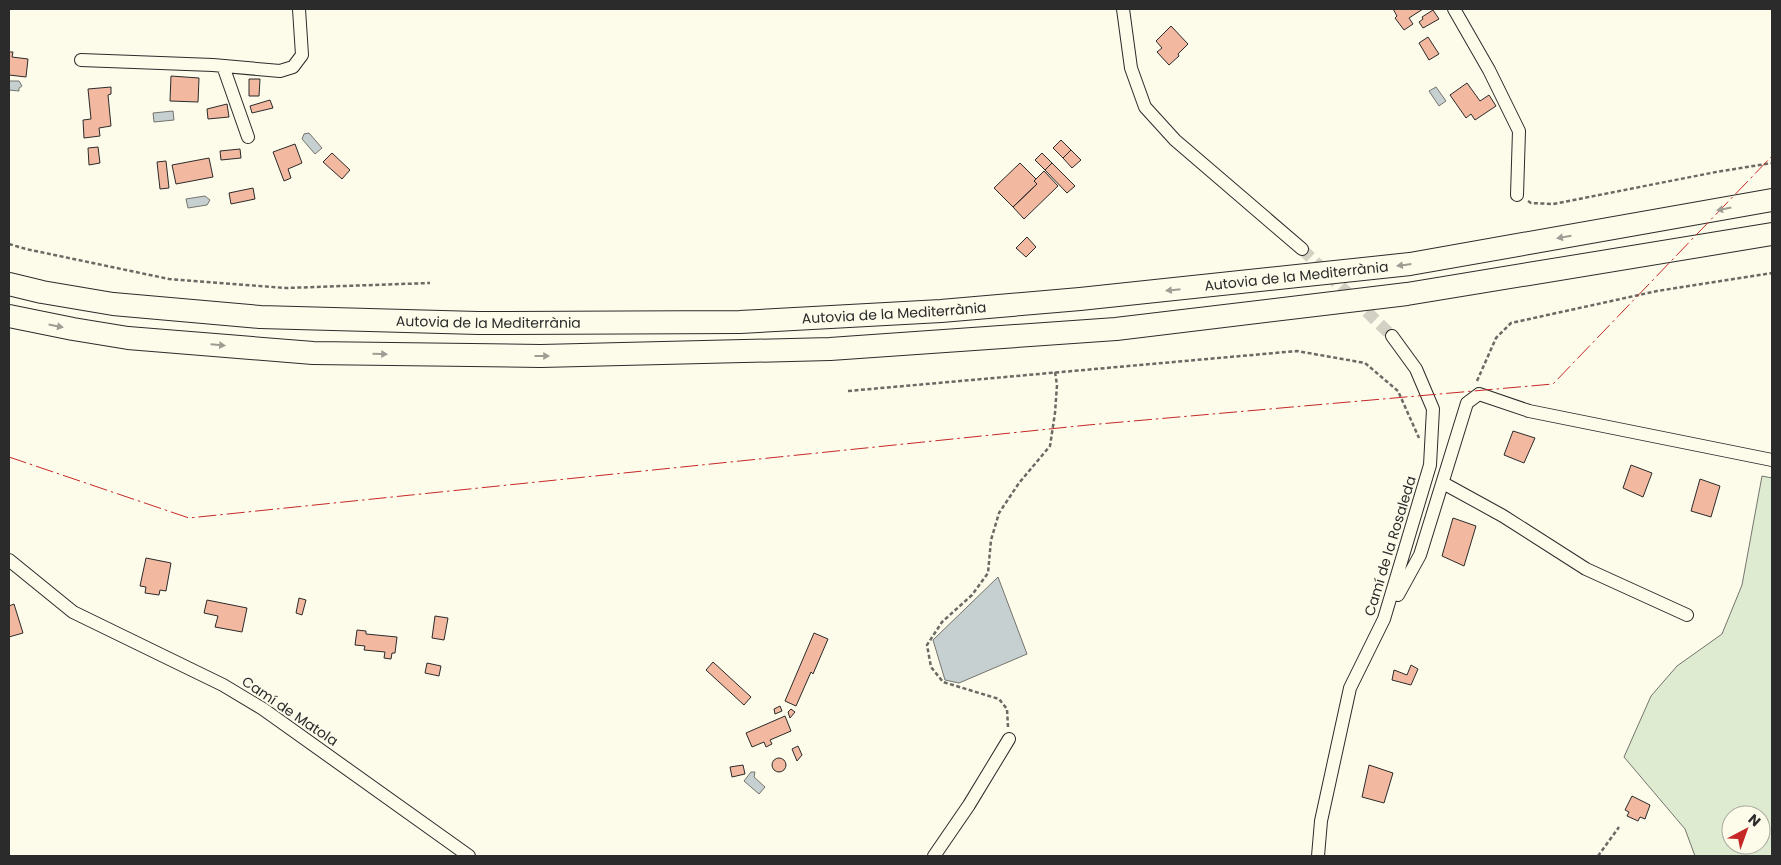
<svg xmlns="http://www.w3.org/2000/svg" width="1781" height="865" viewBox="0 0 1781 865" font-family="Poppins,sans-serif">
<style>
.green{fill:#deebd1;stroke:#74746e;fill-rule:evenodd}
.water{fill:#c7d0d0;stroke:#74746e}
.building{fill:#f2b8a0;stroke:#2b2b2b}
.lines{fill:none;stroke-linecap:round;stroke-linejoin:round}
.street-tunnel{stroke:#d3d1c4;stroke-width:12;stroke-dasharray:12 6;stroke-linecap:butt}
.street-casing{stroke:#2b2b2b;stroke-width:14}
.highway-casing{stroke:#2b2b2b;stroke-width:24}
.path{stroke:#6a6964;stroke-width:2.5;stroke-dasharray:4 2.5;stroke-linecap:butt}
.street{stroke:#fdfbea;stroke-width:12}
.highway{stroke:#fdfbea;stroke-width:22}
.power{stroke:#c62828;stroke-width:1;stroke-dasharray:18 4 2.5 4;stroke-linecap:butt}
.oneway{fill:#9e9d94}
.labels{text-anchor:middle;stroke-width:4;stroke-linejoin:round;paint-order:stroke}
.street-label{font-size:14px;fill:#2b2b2b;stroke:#fdfbea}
</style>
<rect width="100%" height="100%" fill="#fdfbea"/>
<!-- green -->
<path class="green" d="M1762,476L1772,478V856H1695L1685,829L1624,757L1651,696L1677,666L1722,634L1742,585ZM1731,815H1761V845H1731Z"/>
<!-- water -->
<path class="water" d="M9,81H19L22,86L19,88V91L9,90Z
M1436,87L1446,101L1439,106L1429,91Z
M173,111L174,120L154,122L153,113Z
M309,133L322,148L315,154L302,139L304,134Z
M205,196L210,200L207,205L188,208L186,199Z
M998,577L1027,654L959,683L945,680L933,640Z
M751,772H755L754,777L765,787L759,794L744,781Z"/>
<!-- building -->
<path class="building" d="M1393,9H1423L1409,18L1413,24L1404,30L1395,18L1397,16Z
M1433,10L1439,19L1423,28L1419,22L1423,19L1422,17Z
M1171,26L1188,44L1178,54L1179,56L1169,65L1157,52L1162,48L1156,41Z
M1428,37L1439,54L1429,60L1419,43Z
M9,52H13L12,57L28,59L26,77L9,75Z
M171,76L199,78L198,102L170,101Z
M249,79H260L259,96H249Z
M1467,83L1480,101L1489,95L1496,106L1475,120L1471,114L1466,118L1450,95Z
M111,87V94L108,95L111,126L99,128L100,136L84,138L83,120L91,119L88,89Z
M270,100L273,108L252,113L250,106Z
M227,104L229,117L208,119L207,109Z
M1061,140L1071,150L1063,158L1053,148Z
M295,144L302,163L288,169L291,178L284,181L273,152Z
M98,147L100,163L89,165L88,148Z
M240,149L241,158L221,160L220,151Z
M1071,150L1081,160L1072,168L1063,158Z
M332,153L350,170L342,179L323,162Z
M1042,153L1052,163L1045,170L1035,160Z
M209,158L213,177L176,184L172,165Z
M166,161L169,188L160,189L157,162Z
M1020,163L1036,179L1034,181L1037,184L1013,207L994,188Z
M1052,163L1075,186L1067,193L1045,170Z
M1044,171L1058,186L1024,219L1013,207L1037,184L1034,181Z
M253,188L255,199L231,204L229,193Z
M1027,237L1036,247L1026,257L1016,248Z
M1513,431L1535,438L1524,463L1504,455Z
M1631,465L1652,473L1643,497L1623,488Z
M1700,479L1720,486L1711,517L1691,511Z
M1453,518L1476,526L1464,566L1442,556Z
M146,558L171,563L166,591L160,590L159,595L145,593L146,587L140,586Z
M299,598L306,600L302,615L296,613Z
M207,600L247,608L242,632L215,627L218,616L204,613Z
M14,604L23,633L9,637V606Z
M435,616L448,618L444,640L432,638Z
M357,630L366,631V634L397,637L395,653H392L391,659L384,658L385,652L364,650L365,646L355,645Z
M814,633L828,639L813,674L811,672L796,706L785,701Z
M713,662L751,697L744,705L706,670Z
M427,663L441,666L439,676L425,673Z
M1411,665L1418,669L1411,685L1392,680L1394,670L1407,675Z
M780,706L782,711L775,714L774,709Z
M791,709L795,712L790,718L788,712Z
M785,716L791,731L770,740L772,744L766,747L764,742L752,747L746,733Z
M798,746L802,755L797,761L792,749Z
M772 765a7 7 0 1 1 14 0a7 7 0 1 1-14 0Z
M743,765L745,774L732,777L730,767Z
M1369,765L1393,773L1384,803L1362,797Z
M1632,796L1650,805L1645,819L1640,817L1638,821L1627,816L1629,812L1625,810Z"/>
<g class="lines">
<!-- street-tunnel -->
<path class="street-tunnel" d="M1302,249L1392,336"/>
<defs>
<path id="street" d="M1123,9L1131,68L1145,107L1175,140L1302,249
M1454,9L1489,70L1519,131L1517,195
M81,60L213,65L280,71L293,67L302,55L299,9
M223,66L248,137
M1443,483L1503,516L1586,569L1687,615
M9,560L73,612L223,685L263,709L469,856
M1398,595L1420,555L1467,403L1479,394L1529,411L1772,460
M934,856L969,805L1009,739
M1318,856L1321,821L1350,688L1384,619L1430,465L1433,409L1416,369L1392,336"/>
<g id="highway">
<path id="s1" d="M9,284L42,292L113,304L260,317L478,323L740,322L941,311L1080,299L1410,264L1772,200"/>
<path d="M9,316L73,329L128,338L313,353L541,356L830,349L1116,329L1407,294L1772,234"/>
</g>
</defs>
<!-- street casing -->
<use href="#street" class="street-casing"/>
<!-- highway casing -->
<use href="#highway" class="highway-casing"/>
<!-- path -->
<path class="path" d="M1528,201L1531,203L1553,204L1716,172L1772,163
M9,244L26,249L169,279L286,288L430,283
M1477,381L1496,338L1511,323L1657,291L1772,273
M848,391L1297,351L1365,363L1398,391L1419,438
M1008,727L1007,709L999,699L943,682L931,667L927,645L942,622L972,595L988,573L991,540L999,513L1019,483L1050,446L1055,413L1057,385L1055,372
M1598,856L1619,827"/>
<!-- street -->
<use href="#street" class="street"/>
<!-- highway -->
<use href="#highway" class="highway"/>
<!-- power -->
<path class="power" d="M9,457L189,518L1088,425L1553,384L1772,156"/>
</g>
<!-- one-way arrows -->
<defs><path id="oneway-solid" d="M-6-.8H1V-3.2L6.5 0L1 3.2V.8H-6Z" transform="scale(1.25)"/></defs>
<g class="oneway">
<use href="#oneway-solid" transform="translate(1724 209) rotate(169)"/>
<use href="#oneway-solid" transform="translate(1564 237) rotate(170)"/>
<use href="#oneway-solid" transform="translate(1404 265) rotate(173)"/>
<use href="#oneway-solid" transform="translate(1173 290) rotate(174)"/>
<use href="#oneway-solid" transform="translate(56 326) rotate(11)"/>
<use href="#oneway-solid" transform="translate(218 345) rotate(5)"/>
<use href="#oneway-solid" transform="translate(380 354) rotate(1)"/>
<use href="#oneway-solid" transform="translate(542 356)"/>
</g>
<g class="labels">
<!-- street labels -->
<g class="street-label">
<text dy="5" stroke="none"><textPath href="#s1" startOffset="1292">Autovia de la Mediterrània</textPath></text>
<text dy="5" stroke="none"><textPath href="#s1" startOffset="888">Autovia de la Mediterrània</textPath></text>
<text dy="5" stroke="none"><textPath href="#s1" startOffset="482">Autovia de la Mediterrània</textPath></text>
<text transform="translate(1390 546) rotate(-73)" y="5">Camí de la Rosaleda</text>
<text transform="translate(290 711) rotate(34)" y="5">Camí de Matola</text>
</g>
</g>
<!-- border -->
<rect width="1781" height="865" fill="none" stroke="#2b2b2b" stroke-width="20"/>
<!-- north arrow -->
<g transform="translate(1746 830) rotate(41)"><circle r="24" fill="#fdfbea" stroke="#a9a89e"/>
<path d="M0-4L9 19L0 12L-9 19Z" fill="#c62828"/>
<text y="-8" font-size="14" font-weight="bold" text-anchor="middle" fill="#2b2b2b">N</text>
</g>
</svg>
